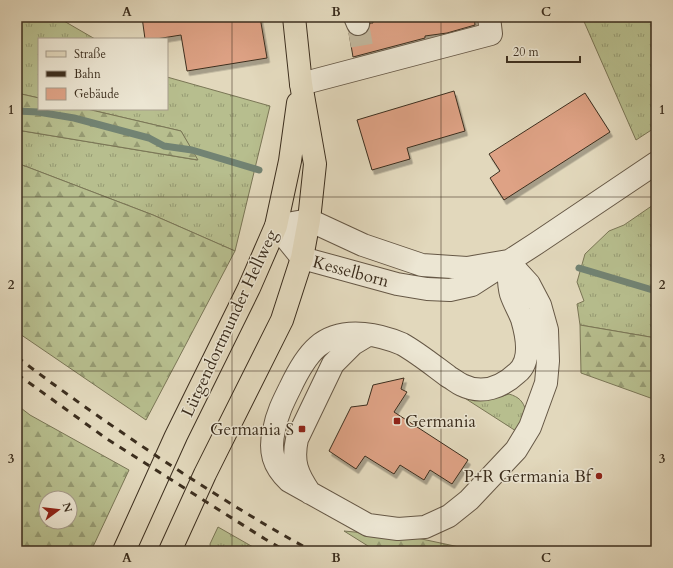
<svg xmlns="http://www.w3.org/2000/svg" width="673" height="568" viewBox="0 0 673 568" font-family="Cardo,serif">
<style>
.grass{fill:url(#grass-tufts);stroke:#7a7656}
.forest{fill:url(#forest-firs);stroke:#7a7656;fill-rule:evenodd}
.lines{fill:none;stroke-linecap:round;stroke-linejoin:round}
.stream{stroke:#728373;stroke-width:7}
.building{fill:#dea285;stroke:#3c2e1e;filter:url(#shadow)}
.minor-tunnel{stroke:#c1b69c;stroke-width:22;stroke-dasharray:22 11;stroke-linecap:butt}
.minor-casing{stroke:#665846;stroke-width:24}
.major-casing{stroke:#3c2e1e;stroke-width:24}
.minor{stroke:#ece6d3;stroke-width:22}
.major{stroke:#e2d8bc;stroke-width:22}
.rail{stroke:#3c2e1e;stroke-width:3;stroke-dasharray:7 7;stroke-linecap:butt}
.grid{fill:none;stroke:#3c2e1e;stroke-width:1;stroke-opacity:0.55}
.poi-dot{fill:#8f2418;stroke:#ece6d3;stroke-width:1.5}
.labels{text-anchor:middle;stroke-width:3;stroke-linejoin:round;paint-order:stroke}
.street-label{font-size:17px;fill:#3c2e1e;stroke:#ece6d3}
.poi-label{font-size:17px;fill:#3c2e1e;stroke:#ece6d3;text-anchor:end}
.neatline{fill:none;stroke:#3c2e1e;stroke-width:1.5}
.grid-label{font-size:13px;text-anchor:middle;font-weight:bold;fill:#3c2e1e}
</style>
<defs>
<pattern id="grass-tufts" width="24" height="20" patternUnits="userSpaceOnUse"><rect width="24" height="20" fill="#b7be8e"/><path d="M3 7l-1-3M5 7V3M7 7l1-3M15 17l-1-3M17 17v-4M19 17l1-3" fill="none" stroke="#969b73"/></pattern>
<pattern id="forest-firs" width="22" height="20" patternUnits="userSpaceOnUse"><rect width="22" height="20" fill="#b7be8e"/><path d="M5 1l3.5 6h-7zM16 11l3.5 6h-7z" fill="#969b73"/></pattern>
<filter id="shadow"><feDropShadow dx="2.5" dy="4.5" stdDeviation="0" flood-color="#0004"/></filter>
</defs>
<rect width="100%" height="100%" fill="#e2d8bc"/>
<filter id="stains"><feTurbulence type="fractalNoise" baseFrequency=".005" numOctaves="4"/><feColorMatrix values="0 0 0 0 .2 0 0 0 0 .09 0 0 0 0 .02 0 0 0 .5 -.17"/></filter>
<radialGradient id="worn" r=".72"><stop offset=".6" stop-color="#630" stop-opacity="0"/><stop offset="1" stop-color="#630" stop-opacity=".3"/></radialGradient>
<!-- grass -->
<path class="grass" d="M17,17H57L95,39H39V98L17,93Z
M582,17H656V127L636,140Z
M167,77L270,106L235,251L153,215L17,163V130L197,160L181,131L87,109H167Z
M656,203V338L580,325L577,304L584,301L577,282L585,254L609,231L624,225Z
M509,394C519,397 523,401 526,411L516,431L463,397C482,400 491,400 509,394Z
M218,527L260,551H211L210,544Z"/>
<!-- forest -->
<path class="forest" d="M17,93L39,98V109H87L181,131L198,160L17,130Z
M17,163L153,215L235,251L146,420L17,332Z
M580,325L656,338V400L581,373Z
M17,405L30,415L129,470L91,551H17ZM46,498H70V522H46Z
M344,531L417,538L478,551H376Z"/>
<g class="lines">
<!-- stream -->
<path class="stream" d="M17,111L38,112L74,118L149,138L164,146L192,150L259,170
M579,268L656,291"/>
</g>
<!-- building -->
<path class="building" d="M142,17H260L267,58L187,71L181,35L156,39H145Z
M372,17H474L475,25L447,33L425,36V38L353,57L349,33L356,36L363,35L368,31L370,23H373Z
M454,91L465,131L407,148L410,159L372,170L357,120Z
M585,93L610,132L504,200L490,178L500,171L489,154Z
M404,378L401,389L407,392L394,412L468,460L452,484L430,470L424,480L400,465L394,474L365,456L356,469L329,451L351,407L367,405L373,385Z"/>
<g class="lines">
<!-- minor-tunnel -->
<path class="minor-tunnel" d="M358,24L364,58"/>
<defs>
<path id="minor" d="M355,17L358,24
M301,84L491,34L489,17
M508,261L529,284L540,305L547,330L548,361L546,383L530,427L516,450L469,500L449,516L425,527L398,529L368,525L289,481C273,466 269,451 274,430C277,414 283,402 290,388C306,354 322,330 364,334C377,335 390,339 402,344C418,353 434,366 449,377C453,379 457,383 462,385C482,395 502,387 517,373C532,361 527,336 522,319C519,311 514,303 511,294C508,284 509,272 508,261Z
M508,261L467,268L422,265L363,245L309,220L276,226L302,258L397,284L427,289L450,290L472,285L537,243L656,163
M310,493C297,474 292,462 297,439L333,364L353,344L368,335"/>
<path id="major" d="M124,551L176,436L249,288L276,226L290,161L298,103
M170,551L205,474L282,320L302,258L309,220L315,164L301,84L294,17"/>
</defs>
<!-- minor casing -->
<use href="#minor" class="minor-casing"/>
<!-- major casing -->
<use href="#major" class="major-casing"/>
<!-- minor -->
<use href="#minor" class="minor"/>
<!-- major -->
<use href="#major" class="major"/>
<!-- rail -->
<path class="rail" d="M17,357C64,393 112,426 161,459C210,491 260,523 312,551
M17,374L107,439L265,539L286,551"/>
</g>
<!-- grid -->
<path class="grid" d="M232,17V551M441,17V551M17,197H656M17,371H656"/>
<!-- markers -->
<g class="poi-dot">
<rect x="393" y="417" width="8" height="8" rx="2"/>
<rect x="298" y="425" width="8" height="8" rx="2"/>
<circle cx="599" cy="476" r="4"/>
</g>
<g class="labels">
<!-- street labels -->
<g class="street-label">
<text transform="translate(351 271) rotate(15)" y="6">Kesselborn</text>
<text transform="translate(229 323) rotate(-65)" y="6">Lütgendortmunder Hellweg</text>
</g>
<!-- poi labels -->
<g class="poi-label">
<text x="405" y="427" text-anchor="start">Germania</text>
<text x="294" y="435">Germania S</text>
<text x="591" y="482">P+R Germania Bf</text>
</g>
</g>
<!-- margin -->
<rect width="673" height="568" fill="none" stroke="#e2d8bc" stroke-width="44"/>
<!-- legend -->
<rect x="38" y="38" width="130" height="72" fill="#ece6d3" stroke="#a69c8b"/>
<rect x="46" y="51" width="20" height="6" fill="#e2d8bc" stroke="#a69c8b"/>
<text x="74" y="58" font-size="12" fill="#3c2e1e">Straße</text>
<rect x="46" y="71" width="20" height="6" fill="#3c2e1e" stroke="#a69c8b"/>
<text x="74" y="78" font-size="12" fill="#3c2e1e">Bahn</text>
<rect x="46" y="88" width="20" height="12" fill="#dea285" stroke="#a69c8b"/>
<text x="74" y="98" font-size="12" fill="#3c2e1e">Gebäude</text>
<!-- north arrow -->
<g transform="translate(58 510) rotate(75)"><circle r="19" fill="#ece6d3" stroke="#a69c8b"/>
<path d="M0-3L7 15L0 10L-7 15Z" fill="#8f2418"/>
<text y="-6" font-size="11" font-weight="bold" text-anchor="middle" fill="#3c2e1e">N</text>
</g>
<!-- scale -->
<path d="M507 56v6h73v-6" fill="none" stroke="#3c2e1e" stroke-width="2"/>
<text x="513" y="56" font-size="12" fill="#3c2e1e" stroke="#ece6d3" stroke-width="3" paint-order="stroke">20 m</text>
<rect x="22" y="22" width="629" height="524" class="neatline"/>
<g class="grid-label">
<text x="127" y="16">A</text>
<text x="336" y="16">B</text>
<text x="546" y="16">C</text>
<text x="11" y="114">1</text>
<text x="662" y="114">1</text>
<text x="11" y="289">2</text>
<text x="662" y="289">2</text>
<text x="11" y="463">3</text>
<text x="662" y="463">3</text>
<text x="127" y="562">A</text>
<text x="336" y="562">B</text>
<text x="546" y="562">C</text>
</g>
<rect width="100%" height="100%" filter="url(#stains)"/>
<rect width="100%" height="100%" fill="url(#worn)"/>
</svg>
